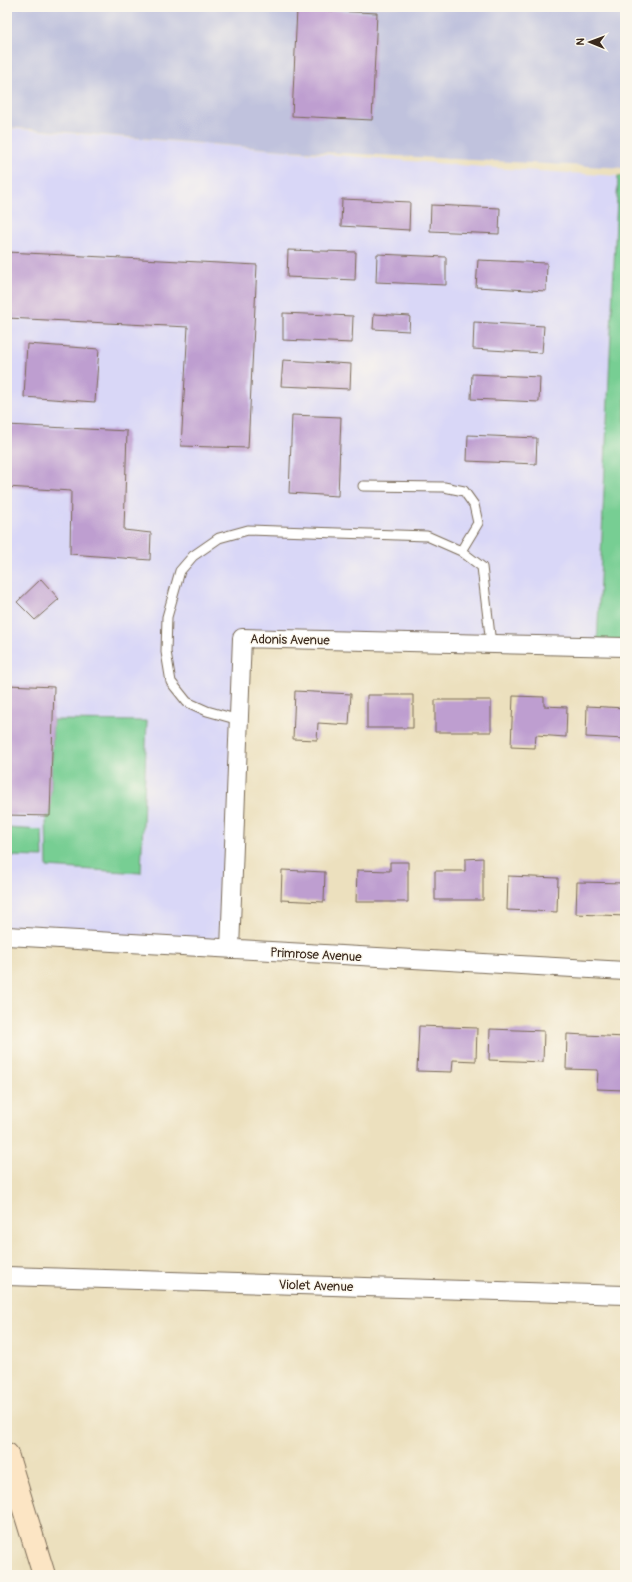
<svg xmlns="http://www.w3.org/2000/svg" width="632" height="1582" viewBox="0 0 632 1582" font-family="Pangolin,sans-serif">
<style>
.built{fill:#d9d7f7}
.industrial{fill:#c0c2dd}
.green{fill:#77ce93;stroke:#597c58}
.building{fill:#be9ed0}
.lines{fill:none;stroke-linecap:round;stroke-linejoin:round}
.lane-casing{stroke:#796a56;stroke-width:11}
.street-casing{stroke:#796a56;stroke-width:20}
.secondary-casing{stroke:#796a56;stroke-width:24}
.lane{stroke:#fff;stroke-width:9}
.street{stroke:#fff;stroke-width:18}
.secondary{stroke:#fce5c4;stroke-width:22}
.labels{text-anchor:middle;stroke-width:3;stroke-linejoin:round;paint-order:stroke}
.street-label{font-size:13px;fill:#3b2a1e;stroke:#fbf7ec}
</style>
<rect width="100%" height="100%" fill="#fbf7ec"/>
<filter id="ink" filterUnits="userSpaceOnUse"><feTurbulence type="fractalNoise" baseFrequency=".025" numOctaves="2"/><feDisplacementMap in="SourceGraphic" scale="8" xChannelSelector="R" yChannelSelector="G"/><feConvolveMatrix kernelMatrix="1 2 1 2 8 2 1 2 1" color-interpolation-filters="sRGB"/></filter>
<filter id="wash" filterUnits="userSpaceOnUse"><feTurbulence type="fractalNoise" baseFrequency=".012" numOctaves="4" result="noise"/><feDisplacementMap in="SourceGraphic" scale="16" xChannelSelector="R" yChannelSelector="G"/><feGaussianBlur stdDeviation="0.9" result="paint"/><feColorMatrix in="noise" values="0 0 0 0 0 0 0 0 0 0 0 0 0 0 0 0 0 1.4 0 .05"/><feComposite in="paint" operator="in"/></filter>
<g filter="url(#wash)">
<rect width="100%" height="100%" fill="#ece0be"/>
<!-- built -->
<path class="built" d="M7,128L507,169L618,176L597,646L242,638L230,949L7,936Z"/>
<!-- industrial -->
<path class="industrial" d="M7,7H625V168L284,150L7,127Z"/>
<!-- green -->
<path class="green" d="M618,176H625V647L597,646Z
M53,720L147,721L141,873L47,867L46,816L50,815Z
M7,828L42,830L43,857L7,856Z"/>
<g id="blocks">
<!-- building -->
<path class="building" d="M297,9L377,13L372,120L292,116Z
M342,199L410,202L409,230L341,226Z
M431,205L500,208L499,234L430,231Z
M288,250L356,252L355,280L287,277Z
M7,252L257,265L248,448L181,446L188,327L7,318Z
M377,254L446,257V285L376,282Z
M478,260L547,263L546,291L476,287Z
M283,313L353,316L352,343L283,340Z
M374,314L410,316L409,331L373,329Z
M474,322L544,326L542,353L473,349Z
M27,344L99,349L95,402L24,397Z
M283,360L351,364L350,389L281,386Z
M472,374L540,377L539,402L471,399Z
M292,415L341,417L338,496L289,493Z
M7,425L127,431L124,530L151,533L150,560L70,554L71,491L7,487Z
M468,435L537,438L536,464L467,461Z
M41,579L59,599L35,620L17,602Z
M7,685L54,687L50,816L7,815Z
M295,691L351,694L349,725L318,723L317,740L293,739Z
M367,695H413V728H367Z
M513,696L544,697V706L567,707L566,737L536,735L535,748L511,747Z
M435,700H491V732H435Z
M587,706L625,708V739L586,737Z
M483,858V900H435V871H465V859Z
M390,862H408V902H356L357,870L390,871Z
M282,870L325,872L324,902L281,900Z
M508,876L558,878L557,912L507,910Z
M577,882L625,883V916L576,914Z
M419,1026L477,1028L476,1061L453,1060L452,1072L417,1071Z
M490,1029L544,1031L543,1062L489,1060Z
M567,1034L625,1037V1090L597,1089L598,1070L566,1069Z"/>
</g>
</g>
<g filter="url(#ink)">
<use href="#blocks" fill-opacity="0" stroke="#796a56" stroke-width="1"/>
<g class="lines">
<defs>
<path id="lane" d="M363,486L444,487L464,491L474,505L478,523L461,551
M239,720L207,711L187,702L171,682L166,652L167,617L180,571L193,556L219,538L248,530L427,536L461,551L482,567L491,644"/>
<path id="street" d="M7,936L625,971
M230,949L242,638L625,647
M7,1276L625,1295"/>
<path id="secondary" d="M7,1454L44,1575"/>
</defs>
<!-- lane casing -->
<use href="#lane" class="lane-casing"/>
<!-- street casing -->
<use href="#street" class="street-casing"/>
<!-- secondary casing -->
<use href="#secondary" class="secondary-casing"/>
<!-- lane -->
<use href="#lane" class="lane"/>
<!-- street -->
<use href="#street" class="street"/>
<!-- secondary -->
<use href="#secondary" class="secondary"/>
</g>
</g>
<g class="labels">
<!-- street labels -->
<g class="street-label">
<text transform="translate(290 639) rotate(1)" y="5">Adonis Avenue</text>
<text transform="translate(316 954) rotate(3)" y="5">Primrose Avenue</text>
<text transform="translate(316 1285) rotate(2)" y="5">Violet Avenue</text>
</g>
</g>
<!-- margin -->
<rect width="632" height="1582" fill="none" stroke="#fbf7ec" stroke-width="24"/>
<!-- north arrow -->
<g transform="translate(590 42) rotate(271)" stroke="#fbf7ec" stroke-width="3" paint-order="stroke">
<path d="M0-3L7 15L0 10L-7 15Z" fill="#3b2a1e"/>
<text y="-6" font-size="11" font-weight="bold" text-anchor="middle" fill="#3b2a1e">N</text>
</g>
</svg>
